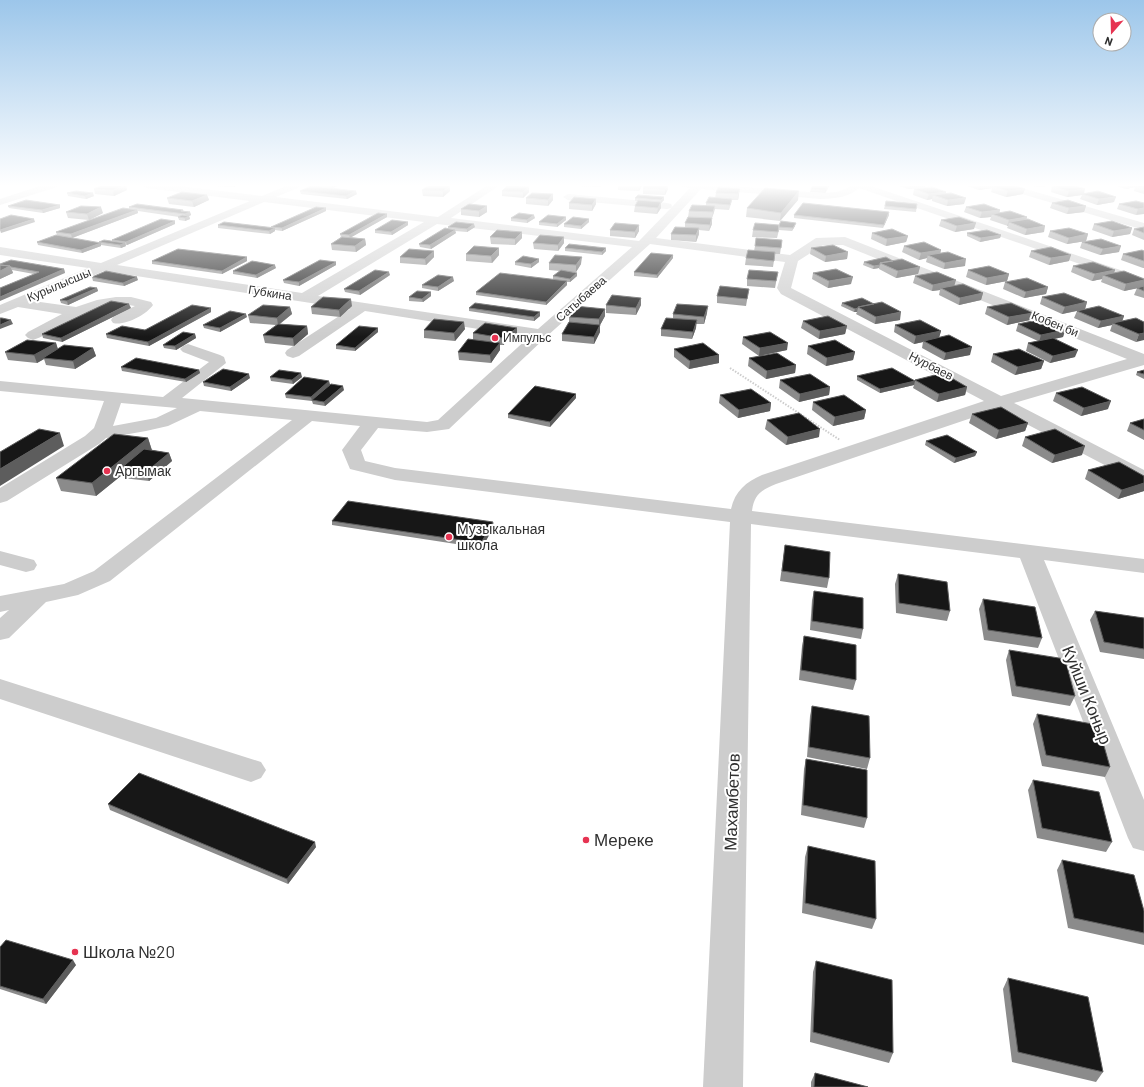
<svg xmlns="http://www.w3.org/2000/svg" width="1144" height="1087" viewBox="0 0 1144 1087" font-family="Barlow,sans-serif">
<style>
.lines{fill:none;stroke-linecap:round;stroke-linejoin:round}
.path{stroke:#cdcdcd;stroke-width:2;stroke-dasharray:1.5 1.5;stroke-linecap:butt}
.minor{fill:#cdcdcd;fill-rule:evenodd}
.wall{fill:#8b8b8b}
.shaded-wall{fill:#5d5d5d}
.building{fill:#171717;stroke:#5d5d5d}
.poi-dot{fill:#e63351;stroke:#fff;stroke-width:1.5}
.labels{text-anchor:middle;stroke-width:4;stroke-linejoin:round;paint-order:stroke}
.far-street-label{font-size:12px;fill:#303030;stroke:#fff}
.far-poi-label{font-size:12px;fill:#303030;stroke:#fff;text-anchor:start}
.poi-label{font-size:14px;fill:#303030;stroke:#fff;text-anchor:start}
.near-street-label{font-size:17px;fill:#303030;stroke:#fff}
.near-poi-label{font-size:17px;fill:#303030;stroke:#fff;text-anchor:start}
</style>
<rect width="100%" height="100%" fill="#fff"/>
<g class="lines">
<!-- path -->
<path class="path" d="M730,368L840,440"/>
<!-- minor -->
<path class="minor" d="M43,185H58L57,187L0,205V199Z
M142,185H171L262,196L288,185H301L300,187L276,197L438,217L488,185H500L451,218L639,241L671,208L667,209L568,200L563,197L568,194L667,203L671,204L672,206L671,208L690,188L682,187L681,185H719L821,193C833,192 842,193 851,185H868L1144,278V286L859,188C848,198 835,198 821,199L701,189L656,238L790,255L816,238L845,237L1144,354V365L1014,403L1144,470V484L1137,482L998,409L776,484C761,490 754,495 752,511L1144,559V573L1044,560L1144,800V851L1133,848L1128,838L1020,558L751,524L743,1087H703L730,522L395,480L350,469L342,450L360,426L312,421L110,581L78,595L46,602L9,638L0,640V618L9,610L0,612V596L64,584L94,571L292,420L200,411L168,426L146,431L106,438L99,444L7,501L0,503V488L85,436L94,428L104,401L0,391V381L163,397L209,362L183,352L180,349L183,346L188,344L220,355L224,357L226,363L182,398L427,422L438,420L529,337L365,311L299,356L293,358L287,356L285,353L287,350L350,309L104,271L33,301L76,307L97,300L116,297H131L151,302L153,305C146,315 125,326 113,323L111,320L113,317L135,306C108,300 81,315 58,327C50,332 42,337 33,340L28,338L25,335L28,332L62,314L18,307L0,314V305L88,268L0,255V247L101,263L250,201L147,188ZM264,202L424,222L302,293L117,265ZM437,224L632,247L538,329L318,296ZM650,244L785,262L777,288L781,294L984,401L762,475C746,482 735,491 731,509L395,468L365,461L361,450L378,428L427,432L449,429L546,337ZM823,245H843L1127,359L1001,396L791,288L798,261ZM121,403L177,408L156,418L113,426Z
M997,185H1012L1144,223V230L998,187Z
M0,551L34,560L37,565L34,570L26,572L0,565Z
M0,679L261,762L266,770L261,778L251,782L0,699Z"/>
</g>
<!-- wall -->
<path class="wall" d="M74,185H90L87,186Z
M214,185H238L234,187L214,186Z
M314,185H339L332,188L357,194L347,199L301,194L300,191L314,186Z
M580,185H603L601,187L580,186Z
M618,185H642L639,191L618,190Z
M645,185H668V189L665,195L643,194V188Z
M813,185H830L825,193L810,192L811,189Z
M896,185H925V187L908,189Z
M964,185H996V186L1023,194L1006,197L991,192L992,188L979,190Z
M1030,185H1054L1038,187Z
M1113,185H1144V194L1134,191L1135,187L1126,189Z
M1052,186L1084,193L1114,202L1097,205L1080,199L1082,195L1067,197L1051,192Z
M529,187V192L523,198L502,196V191Z
M94,189L127,190L114,196L95,194Z
M914,189L946,192V193L964,204L947,206L932,201V199L927,200L913,195Z
M422,190L450,191L443,197L423,196Z
M67,193L94,196L86,199L68,196Z
M716,193L739,194L738,200H732L731,204L729,210L715,209L712,218V224L709,231L699,230V234L696,242L671,240V234L685,227V223L688,217L689,211L706,206V203L715,198Z
M207,195L209,200L194,207L169,204L167,198Z
M526,198L553,200L548,206L526,204Z
M635,198L664,200L661,203V208L657,214L634,212L635,206L638,201H635Z
M798,200L780,221L746,217L747,208Z
M886,201L917,204L916,212L884,209Z
M569,203L596,204L592,211L569,209Z
M1052,203L1086,206L1084,212L1067,214L1050,208Z
M1144,203L1136,215L1117,209L1119,204Z
M60,205V208L43,213L9,208L8,206Z
M487,206V212L479,217L461,215V209Z
M129,207L183,210L184,211L190,212L191,215L189,216L190,219L185,221L179,220L178,217H179L138,211V213L72,238L57,235L56,232L129,209Z
M966,207L999,213L1027,219L1044,232L1025,235L1007,228L1008,226L990,220L991,217L980,218L964,212Z
M326,211L282,231L275,230V231L270,234L218,228V225L272,228L271,227Z
M66,212L103,213L89,220L68,218Z
M387,214V217L351,237L365,239L366,245L356,252L332,250L331,244L341,237L340,234Z
M794,215H889L883,228L794,218Z
M566,217V220L557,227L539,225V222Z
M511,218H535L527,223L511,221Z
M589,219V222L581,229L564,227V224Z
M941,220L974,229L955,232L939,226Z
M408,222V225L392,235L375,233V230Z
M175,224L127,245H125L126,246L121,248L101,245V246L82,253L38,245L37,242L99,243V242L112,241V240Z
M1094,224L1132,228L1130,234L1112,237L1092,230Z
M639,225V231L635,238L610,236V230Z
M779,225L795,226L792,231L779,230L777,238L752,237L753,230Z
M448,227H475L467,232L455,231L456,233L431,249L420,247L419,244L448,229Z
M1144,227V240L1132,235L1134,229Z
M1050,231L1088,234L1086,241L1067,244L1048,237Z
M522,232V238L515,245L491,244L490,237Z
M872,233L908,236L906,242L886,246L871,239Z
M967,233L1001,235L1000,238L980,242L967,236Z
M564,237V243L558,251L534,249L533,243Z
M782,240L780,254H775L773,267L745,265L746,258L754,251L755,246Z
M1082,242L1119,252L1100,255L1080,248Z
M904,246L941,253L965,266L944,269L926,262L927,258L919,260L902,252Z
M499,248V255L492,263L466,261V254Z
M565,248L606,251L602,255L565,251Z
M811,248L848,252L847,259L825,262L810,254Z
M434,251V257L426,265L400,263V257Z
M1031,251L1069,261L1049,265L1029,257Z
M1144,251V268H1143L1121,260L1123,254Z
M673,258L657,278L634,276V272Z
M539,259V262L531,268L515,265V262Z
M152,261H247L222,274L152,264Z
M336,262V265L299,286L284,283L283,280Z
M864,262L920,267L918,274L896,278L879,269V268L873,269L863,265Z
M549,263L581,264L576,272H570L577,276L570,282H567V285L546,305L476,295V292L553,280V276L560,271L549,270Z
M0,264L64,269L65,273L34,274L12,270L13,273L0,279Z
M1073,266L1115,270L1114,273L1144,279V298L1134,295L1137,288L1124,291L1101,282L1102,279L1092,281L1071,272Z
M276,268L257,278L233,274V271Z
M968,270L1009,274L1007,281L986,285L966,277Z
M778,272L775,288L747,286V279Z
M813,273L851,284L828,288L812,279Z
M390,275L360,295L345,292L344,289Z
M915,276L983,293L981,300L959,305L939,295L940,290L932,291L913,283Z
M92,277L138,280L124,286L93,281Z
M454,281L438,291L422,288V285Z
M1005,282L1048,287L1046,294L1024,298L1003,289Z
M97,288L98,291L68,305L61,303L60,300Z
M749,289L746,306L717,303V296Z
M431,296L423,302L409,301V297Z
M1042,297L1087,302L1085,309L1124,316L1122,322H1144L1136,342L1110,331L1112,325L1098,328L1074,318L1077,311L1062,314L1040,304Z
M641,298V305L636,315L606,313V305Z
M842,303L874,304L900,320L875,324L856,314L857,312H854L841,306Z
M352,306L340,317L312,314L311,307Z
M290,307L292,314L280,324L307,326L308,334L294,346L265,343L263,335L276,325L250,323L248,315Z
M987,307L1033,313L1030,320L1007,325L985,314Z
M131,308L62,342L43,338L42,334Z
M211,308V312L149,346L107,338L106,334L145,330Z
M469,308L540,316L534,321L469,311Z
M605,309V316L600,325V332L594,344L562,341V334L569,323V317Z
M707,313L704,324H696V328L692,339L661,336V329L673,318V314Z
M247,317L220,332L204,328L203,325Z
M803,321L847,326L845,334L819,339L801,328Z
M1018,324L1065,330L1063,337L1054,339L1075,357L1050,363L1026,351L1028,343L1038,341L1016,331Z
M895,325L941,331L939,337L970,355L944,360L922,348L923,342L914,344L894,332Z
M378,328V332L355,351L336,349V345Z
M465,329L455,341L424,338V330Z
M473,333L517,335L503,345H500V350L491,363L459,360L458,352L473,340Z
M195,334L196,338L176,350L164,348L163,345Z
M743,337L787,350L759,356L742,344Z
M56,343L58,349L93,348L96,356L75,369L46,365L44,359L37,363L8,360L5,352Z
M808,346L855,352L853,360L826,366L807,354Z
M674,349L719,355V363L689,369L674,357Z
M993,354L1044,361L1041,369L1015,375L991,362Z
M749,358L796,365L795,373L766,379L748,366Z
M121,367L199,370L200,373L186,382L122,371Z
M1144,370V379L1136,375L1137,372Z
M857,376L915,381V380L967,387L965,395L937,402L913,388L914,385L880,393L857,380Z
M270,377H302L293,384L271,381Z
M250,378L231,391L204,386L203,382Z
M780,380L830,387L829,395L799,402L779,388Z
M329,381L330,385L324,390H344L325,406L313,404L312,401L286,398L285,394Z
M1056,393L1108,409L1081,416L1053,401Z
M720,395L771,403L770,411L738,418L719,403Z
M576,398L550,427L508,418V414Z
M813,402L866,410L864,419L833,426L812,410Z
M972,414L1028,423L1025,431L996,439L969,423Z
M1144,419V440L1127,431L1130,423Z
M767,420L819,437L786,445L765,429Z
M1025,437L1082,455L1052,463L1022,446Z
M148,438L152,450L169,453L172,461L149,481L123,478L122,475L96,496L61,491L56,478Z
M926,441L977,452L975,456L954,463L925,445Z
M1088,470L1144,476V491L1118,499L1085,479Z
M332,521L494,526L482,548L332,525Z
M785,545L829,578L827,588L780,581Z
M898,574L950,611L947,621L896,613L895,584Z
M814,591L863,629L861,639L810,630L812,600Z
M983,599L1042,638L1038,648L984,640L979,609Z
M1095,611L1144,618V659L1100,652L1090,620Z
M804,636L856,680L853,690L799,680L802,646Z
M1009,650L1075,696L1070,706L1012,696L1006,660Z
M812,706L870,758L867,769L807,757L810,716Z
M1037,714L1110,767L1105,777L1042,766L1033,724Z
M806,759L867,818L864,828L801,815L804,769Z
M1033,780L1112,842L1106,852L1037,838L1028,790Z
M108,804L316,847L288,884L110,810Z
M808,846L876,919L872,929L802,913L805,857Z
M1062,860L1144,911V945L1068,928L1057,870Z
M0,947L76,965L46,1004L0,989Z
M816,961L893,1053L889,1063L810,1042L813,972Z
M1008,978L1103,1072L1096,1082L1012,1062L1003,989Z
M815,1073L868,1087H811V1082Z"/>
<!-- shaded-wall -->
<path class="shaded-wall" d="M126,185L127,190L114,196L113,190Z
M233,185H238L234,187Z
M333,185H339L331,189V186Z
M640,185H642V186L639,191Z
M668,185V189L665,195V189Z
M829,185H830L825,193V190Z
M909,185H925V187L908,189Z
M980,185H996L995,187L992,186V188L979,190Z
M1039,185H1054L1038,187Z
M1127,185H1142L1135,186V187L1126,189Z
M450,186V191L443,197V191Z
M529,187V192L523,198V192Z
M740,189L739,194L738,200V194Z
M1025,189L1023,194L1006,197L1008,191Z
M1085,189L1084,194H1082V195L1067,197L1069,191Z
M356,191L357,194L347,199L346,196Z
M799,191L798,200L780,221L781,213Z
M946,192L945,197L933,195L932,199L927,200L929,194Z
M93,193L94,196L86,199L85,196Z
M553,194V200L548,206V200Z
M207,195L209,200L194,207L192,201Z
M664,197V200L661,203V200Z
M1116,197L1114,202L1097,205L1099,199Z
M966,198L964,204L947,206L948,200Z
M596,199V204L592,211V205Z
M661,202V208L657,214L658,208Z
M60,205V208L43,213L42,210Z
M487,206V212L479,217V211Z
M715,206L714,212L712,218L713,212Z
M1086,206L1084,212L1067,214L1069,208Z
M101,207L103,213L89,220L87,214Z
M326,208V211L282,231V228Z
M1144,208V214L1136,215L1138,209Z
M137,210L138,213L72,238L71,234Z
M1000,210L999,216L992,214L991,217L980,218L982,212Z
M190,212L191,215L189,216L190,219L185,221V214Z
M889,212V215L883,228L884,225Z
M387,214V217L350,238L349,235Z
M534,215L535,218L527,223V220Z
M566,217V220L557,227V224Z
M1027,217L1026,223L1009,222L1008,226H1007L1009,220Z
M712,218V224L709,231L710,225Z
M34,219L35,222L1,233L0,230Z
M589,219V222L581,229V226Z
M175,221V224L127,245L126,242Z
M408,222V225L392,235L391,232Z
M796,223L795,226L792,231L793,228Z
M976,223L974,229L955,232L957,226Z
M474,224L475,227L467,232V229Z
M639,225V231L635,238V232Z
M1045,226L1044,232L1025,235L1027,229Z
M275,228V231L270,234L269,231Z
M699,228V234L696,242V235Z
M1132,228L1130,234L1112,237L1114,231Z
M455,230L456,233L431,249L430,245Z
M522,232V238L515,245V239Z
M1088,234L1086,241L1067,244L1069,238Z
M1001,235L1000,238L980,242L981,238Z
M908,236L906,242L886,246L887,239Z
M564,237V243L558,251V245Z
M365,239L366,245L356,252L355,246Z
M101,243V246L82,253L81,250Z
M125,243L126,246L121,248L120,245Z
M1121,246L1119,252L1100,255L1103,249Z
M499,248V255L492,263L491,256Z
M606,248V251L602,255V252Z
M941,250L940,256L928,255L927,258L919,260L921,253Z
M434,251V257L426,265L425,259Z
M848,252L847,259L825,262L826,256Z
M673,255V258L657,278V275Z
M1071,255L1069,261L1049,265L1051,258Z
M247,257V261L222,274V271Z
M582,257L581,264L576,272V265Z
M539,259V262L531,268V264Z
M966,259L965,266L944,269L945,263Z
M336,262V265L299,286V282Z
M275,265L276,268L257,278L256,275Z
M880,265L879,268L873,269L874,266Z
M10,266L13,273L0,279V271Z
M920,267L918,274L896,278L898,271Z
M64,269L65,273L0,301V297Z
M1115,270L1112,277L1103,275L1102,279L1092,281L1095,274Z
M389,272L390,275L360,295L359,291Z
M577,273V276L570,282V279Z
M1009,274L1007,281L986,285L987,278Z
M137,277L138,280L124,286L123,283Z
M453,277L454,281L438,291V287Z
M853,277L851,284L828,288L829,281Z
M956,280L954,287L941,288L940,290L932,291L933,285Z
M1144,280V287L1124,291L1126,284Z
M567,281V285L546,305V302Z
M1048,287L1046,294L1024,298L1026,292Z
M97,288L98,291L68,305L67,301Z
M431,292V296L423,302L422,299Z
M983,293L981,300L959,305L960,298Z
M641,298V305L636,315V308Z
M351,299L352,306L340,317L339,310Z
M1087,302L1085,309L1062,314L1065,307Z
M129,304L131,308L62,342L61,338Z
M708,306L707,313L704,324V317Z
M290,307L292,314L278,325L277,318Z
M211,308V312L149,346L148,342Z
M858,308L857,312H854L855,309Z
M605,309V316L599,327V319Z
M540,312V316L534,321V317Z
M901,312L900,320L875,324L876,317Z
M1033,313L1030,320L1007,325L1009,317Z
M246,314L247,317L220,332V328Z
M1124,316L1121,324L1113,323L1112,325L1098,328L1101,321Z
M11,320L13,324L0,329V325Z
M697,320L696,328L692,339L693,332Z
M464,322L465,329L455,341L454,333Z
M600,325V332L594,344V337Z
M307,326L308,334L294,346L293,338Z
M847,326L845,334L819,339L820,331Z
M378,328V332L355,351V348Z
M517,328V335L503,345V338Z
M1065,330L1063,337L1039,342L1041,335Z
M941,331L939,338L924,341L923,342L914,344L916,336Z
M1144,333V340L1136,342L1139,334Z
M195,334L196,338L176,350L175,346Z
M56,343L58,350L43,358L44,359L37,363L34,355Z
M500,343V350L491,363L490,355Z
M788,343L787,350L759,356L760,348Z
M972,347L970,355L944,360L946,353Z
M93,348L96,356L75,369L73,361Z
M1078,350L1075,357L1050,363L1053,356Z
M855,352L853,360L826,366L827,358Z
M719,355V363L689,369L690,361Z
M1044,361L1041,369L1015,375L1018,367Z
M796,365L795,373L766,379L767,371Z
M199,370L200,373L186,382L185,379Z
M301,373L302,377L293,384L292,380Z
M249,374L250,378L231,391L230,387Z
M329,381L330,385L313,400H312V401L311,397Z
M915,381L914,385L880,393V389Z
M343,386L344,390L325,406L324,402Z
M830,387L829,395L799,402L800,394Z
M967,387L965,395L937,402L939,394Z
M576,394V398L550,427V422Z
M1111,401L1108,409L1081,416L1084,408Z
M771,403L770,411L738,418L739,410Z
M866,410L864,419L833,426L835,417Z
M1028,423L1025,431L996,439L999,430Z
M820,429L819,437L786,445L788,437Z
M60,433L64,446L0,486V469Z
M148,438L152,451L120,469L122,475L96,496L92,483Z
M1085,446L1082,455L1052,463L1055,455Z
M977,452L975,456L954,463L956,458Z
M169,453L172,461L149,481L146,472Z
M1144,483V491L1118,499L1122,490Z
M493,522L494,526L482,548L481,543Z
M315,842L316,847L288,884L287,879Z
M73,960L76,965L46,1004L43,999Z"/>
<!-- building -->
<path class="building" d="M103,185H125L113,190L94,189Z
M322,185H333L331,186Z
M429,185H433L450,186L443,191L422,190Z
M508,185L529,187L523,192L502,191Z
M627,185H640L639,186Z
M645,185H668L665,189L643,188Z
M813,185H829L825,190L811,189Z
M1001,185H1012L1025,189L1008,191L992,186Z
M1061,185H1072L1085,189L1069,191L1052,186Z
M1144,185V188L1135,186L1142,185Z
M311,186L356,191L346,196L300,191Z
M718,187L740,189L738,194L716,193Z
M932,187L946,192L929,194L914,189Z
M765,188L799,191L781,213L747,208Z
M76,191L93,193L85,196L67,193Z
M1098,191L1116,197L1099,199L1082,194Z
M182,192L207,195L192,201L167,198Z
M532,193L553,194L548,200L526,198Z
M951,193L966,198L948,200L933,195Z
M638,195L664,197L661,200L635,198Z
M574,197L596,199L592,205L569,203Z
M709,197L732,199L730,205L706,203Z
M26,200L60,205L42,210L8,206Z
M638,200L661,202L658,208L635,206Z
M1068,200L1086,206L1069,208L1052,203Z
M886,201L917,204L916,209L885,206Z
M1136,201L1144,203V208L1138,209L1119,204Z
M803,203L889,212L884,225L794,215Z
M137,204L183,210L181,211L190,212L185,214L129,207Z
M469,204L487,206L479,211L461,209Z
M984,204L1000,210L982,212L966,207Z
M692,205L715,206L713,212L689,211Z
M81,206L101,207L87,214L66,212Z
M316,207L326,208L282,228L271,227Z
M123,208L137,210L71,234L56,232Z
M1010,211L1027,217L1009,220L992,214Z
M378,213L387,214L349,235L340,234Z
M519,213L534,215L527,220L511,218Z
M11,215L34,219L0,230V219Z
M182,215L189,216L185,218L178,217Z
M548,215L566,217L557,224L539,222Z
M573,217L589,219L581,226L564,224Z
M688,217L712,218L710,225L685,223Z
M959,217L976,223L957,226L941,220Z
M161,219L175,221L126,242L112,240Z
M1028,219L1045,226L1027,229L1009,222Z
M392,220L408,222L391,232L375,230Z
M781,221L796,223L793,228L779,227V225Z
M1112,221L1132,228L1114,231L1094,224Z
M224,222L275,228L269,231L218,225Z
M456,222L474,224L467,229L448,227Z
M615,223L639,225L635,232L610,230Z
M755,223L779,225L778,232L753,230Z
M675,227L699,228L696,235L671,234Z
M1144,227V233L1134,229Z
M445,228L455,230L430,245L419,244Z
M1069,228L1088,234L1069,238L1050,231Z
M892,229L908,236L887,239L872,233Z
M497,230L522,232L515,239L490,237Z
M987,230L1001,235L981,238L967,233Z
M56,235L101,243L81,250L37,242Z
M540,235L564,237L558,245L533,243Z
M342,237L365,239L355,246L331,244Z
M756,238L782,240L781,248L755,246Z
M1101,239L1121,246L1103,249L1082,242Z
M104,240L125,243L120,245L99,242Z
M924,242L941,250L921,253L904,246Z
M569,244L606,248L602,252L565,248Z
M833,245L848,252L826,256L811,248Z
M474,246L499,248L491,256L466,254Z
M1051,247L1071,255L1051,258L1031,251Z
M178,249L247,257L222,271L152,261Z
M409,249L434,251L425,259L400,257Z
M748,250L775,252L774,261L746,258Z
M1142,250L1144,251V261L1123,254Z
M948,252L966,259L945,263L928,255Z
M651,253L673,255L657,275L634,272Z
M555,255L582,257L576,265L549,263Z
M523,256L539,259L531,264L515,262Z
M886,257L893,261L880,263V265L874,266L864,262Z
M902,259L920,267L898,271L880,263Z
M11,260L64,269L0,297V288L39,272L11,267L10,266L0,265V264Z
M320,260L336,262L299,282L283,280Z
M252,261L275,265L256,275L233,271Z
M1093,262L1115,270L1095,274L1073,266Z
M0,265L10,266L0,271Z
M989,266L1009,274L987,278L968,270Z
M836,269L853,277L829,281L813,273Z
M375,270L389,272L359,291L344,289Z
M561,270L577,273L570,279L553,276Z
M749,270L778,272L776,281L747,279Z
M106,271L137,277L123,283L92,277Z
M1124,271L1144,279V280L1126,284L1103,275Z
M937,272L956,280L933,285L915,276Z
M500,273L567,281L546,302L476,292Z
M438,275L453,277L438,287L422,285Z
M1027,278L1048,287L1026,292L1005,282Z
M963,284L983,293L960,298L941,288Z
M720,286L749,289L747,299L717,296Z
M1144,286V291L1137,288Z
M90,287L97,288L67,301L60,300Z
M417,291L431,292L422,299L409,297Z
M1064,293L1087,302L1065,307L1042,297Z
M612,295L641,298L636,308L606,305Z
M323,297L351,299L339,310L311,307Z
M862,298L874,304L858,307V308L855,309L842,303Z
M111,301L129,304L61,338L42,334Z
M882,302L901,312L876,317L858,307Z
M475,303L540,312L534,317L469,308Z
M1011,303L1033,313L1009,317L987,307Z
M677,304L708,306L704,317L673,314Z
M192,305L211,308L148,342L106,334L122,326L145,330Z
M263,305L290,307L277,318L248,315Z
M575,306L605,309L599,319L569,317Z
M1099,306L1124,316L1101,321L1077,311Z
M230,311L246,314L220,328L203,325Z
M828,316L847,326L820,331L803,321Z
M0,318H2L11,320L0,325Z
M666,318L697,320L693,332L661,329Z
M1136,318L1144,322V333L1139,334L1113,323Z
M434,319L464,322L454,333L424,330Z
M1042,319L1065,330L1041,335L1018,324Z
M920,320L941,331L916,336L895,325Z
M569,322L600,325L594,337L562,334Z
M485,323L517,328L503,338L473,333Z
M278,324L307,326L293,338L263,335Z
M359,326L378,328L355,348L336,345Z
M183,332L195,334L175,346L163,345Z
M770,332L788,343L760,348L743,337Z
M949,335L972,347L946,353L924,341Z
M1053,338L1078,350L1053,356L1028,343Z
M468,339L500,343L490,355L458,352Z
M27,340L56,343L34,355L5,352Z
M835,340L855,352L827,358L808,346Z
M703,343L719,355L690,361L674,349Z
M64,345L93,348L73,361L43,358Z
M1019,349L1044,361L1018,367L993,354Z
M777,353L796,365L767,371L749,358Z
M136,358L199,370L185,379L121,367Z
M892,368L915,381L880,389L857,376Z
M223,369L249,374L230,387L203,382Z
M279,370L301,373L292,380L270,377Z
M1144,370V374L1137,372Z
M943,373L967,387L939,394L915,380Z
M810,374L830,387L800,394L780,380Z
M304,377L329,381L311,397L285,394Z
M331,384L343,386L324,402L312,400Z
M535,386L576,394L550,422L508,414Z
M1082,387L1111,401L1084,408L1056,393Z
M751,389L771,403L739,410L720,395Z
M844,395L866,410L835,417L813,402Z
M1001,407L1028,423L999,430L972,414Z
M799,413L820,429L788,437L767,420Z
M1144,419V430L1130,423Z
M39,429L60,433L0,469V452Z
M1055,429L1085,446L1055,455L1025,437Z
M114,434L148,438L92,483L56,478Z
M947,435L977,452L956,458L926,441Z
M144,449L169,453L146,472L120,469Z
M1119,462L1144,476V483L1122,490L1088,470Z
M348,501L493,522L481,543L332,521Z
M785,545L830,552L829,578L782,571Z
M898,574L947,582L950,611L899,603Z
M814,591L863,598V629L812,621Z
M983,599L1035,607L1042,638L988,630Z
M1095,611L1144,618V649L1104,642Z
M804,636L856,645V680L801,670Z
M1009,650L1065,659L1075,696L1016,686Z
M812,706L869,716L870,758L809,747Z
M1037,714L1098,725L1110,767L1046,755Z
M806,759L867,770V818L803,805Z
M139,773L315,842L287,879L108,804Z
M1033,780L1099,792L1112,842L1042,828Z
M808,846L875,861L876,919L805,903Z
M1062,860L1134,875L1144,911V933L1074,918Z
M6,940L73,960L43,999L0,986V947Z
M816,961L892,980L893,1053L813,1032Z
M1008,978L1088,997L1103,1072L1018,1052Z
M815,1073L868,1087H814Z"/>
<!-- sky -->
<linearGradient id="sky" x2="0" y2="1"><stop stop-color="#9cc6ea"/><stop offset="0.55" stop-color="#fff"/><stop offset="1" stop-color="#fff" stop-opacity="0"/></linearGradient>
<rect width="1144" height="337" fill="url(#sky)"/>
<!-- markers -->
<g class="poi-dot">
<circle cx="495" cy="338" r="4"/>
<circle cx="107" cy="471" r="4"/>
<circle cx="449" cy="537" r="4"/>
<circle cx="586" cy="840" r="4"/>
<circle cx="75" cy="952" r="4"/>
</g>
<g class="labels">
<!-- far-street labels -->
<g class="far-street-label">
<text transform="translate(59 285) rotate(-23)" y="4">Курылысшы</text>
<text transform="translate(270 293) rotate(9)" y="4">Губкина</text>
<text transform="translate(581 299) rotate(-41)" y="4">Сатыбаева</text>
<text transform="translate(1055 324) rotate(22)" y="4">Кобен би</text>
<text transform="translate(931 366) rotate(27)" y="4">Нурбаев</text>
</g>
<!-- far-poi labels -->
<g class="far-poi-label">
<text x="503" y="342">Импульс</text>
</g>
<!-- poi labels -->
<g class="poi-label">
<text x="115" y="476">Аргымак</text>
<text x="457" y="534">Музыкальная<tspan x="457" dy="16">школа</tspan></text>
</g>
<!-- near-street labels -->
<g class="near-street-label">
<text transform="translate(1087 695) rotate(68)" y="6">Куйши Коныр</text>
<text transform="translate(732 802) rotate(-88)" y="6">Махамбетов</text>
</g>
<!-- near-poi labels -->
<g class="near-poi-label">
<text x="594" y="846">Мереке</text>
<text x="83" y="958">Школа №20</text>
</g>
</g>
<!-- north arrow -->
<g transform="translate(1112 32) rotate(200)"><circle r="19" fill="#ffffff" stroke="#acacac"/>
<path d="M0-3L7 15L0 10L-7 15Z" fill="#e63351"/>
<text y="-6" font-size="11" font-weight="bold" text-anchor="middle" fill="#303030">N</text>
</g>
</svg>
